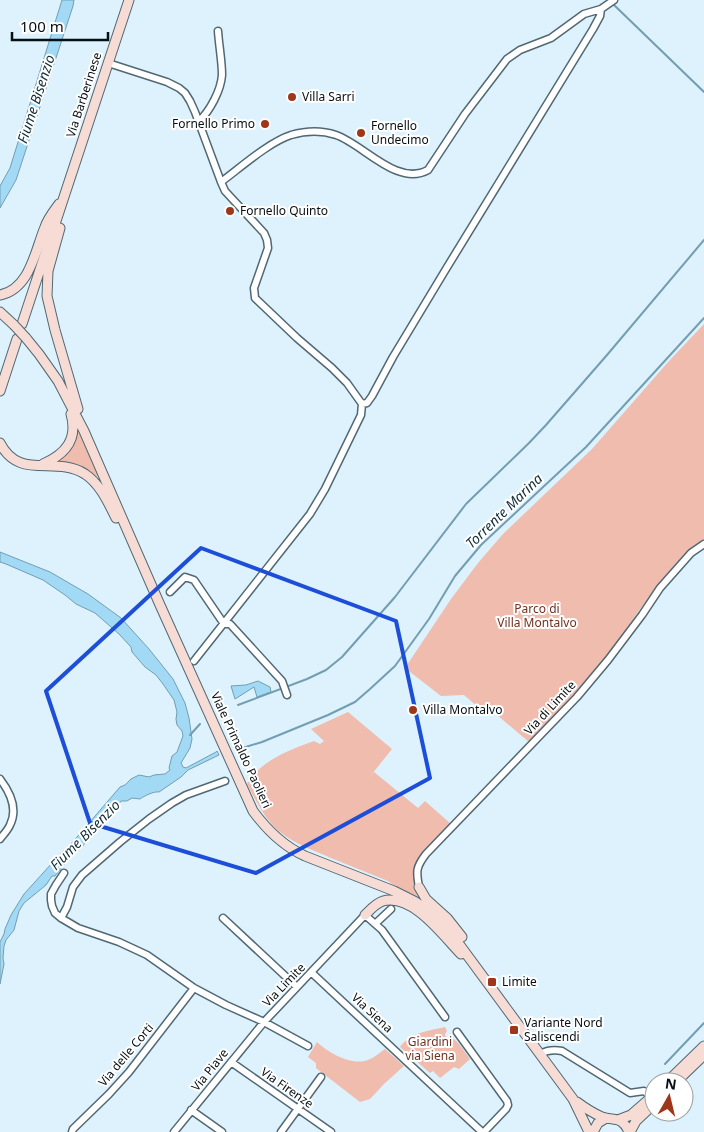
<svg xmlns="http://www.w3.org/2000/svg" width="704" height="1132" viewBox="0 0 704 1132" font-family="'Noto Sans',sans-serif">
<style>
.green{fill:#efbcae}
.water{fill:#a2daf5;stroke:#739db1}
.lines{fill:none;stroke-linecap:round;stroke-linejoin:round}
.stream{stroke:#739db1;stroke-width:2}
.street-casing{stroke:#516873;stroke-width:9}
.secondary-casing{stroke:#516873;stroke-width:11}
.street{stroke:#fff;stroke-width:6}
.secondary{stroke:#f6dcd5;stroke-width:9}
.secondary-bridge-casing{stroke:#516873;stroke-width:11;stroke-linecap:butt}
.secondary-bridge{stroke:#f6dcd5;stroke-width:9}
.marked{fill:none;stroke:#1d4ed8;stroke-width:4;stroke-linejoin:round}
.poi-dot{fill:#9e361a;stroke:#fff;stroke-width:2}
.labels{text-anchor:middle;stroke-width:4;stroke-linejoin:round;paint-order:stroke}
.street-label{font-size:12px;fill:#060f13;stroke:#fff}
.poi-label{font-size:12px;fill:#060f13;stroke:#fff;text-anchor:start}
.park-label{font-size:12px;fill:#72301f;stroke:#fff}
.water-label{font-size:14px;font-style:italic;fill:#122d38;stroke:#fff}
</style>
<rect width="100%" height="100%" fill="#ddf2fd"/>
<!-- green -->
<path class="green" d="M704,324V540C662,569 637,617 606,657C582,687 555,714 529,742L491,710L485,713L464,695L441,696L405,668L451,599L478,563L503,534L592,449L669,361Z
M78,431L98,475L97,477L76,466L57,461Z
M348,712L392,749L368,779L374,772L418,808L425,801L451,824L417,864L419,897L396,887L388,881C369,873 350,866 331,858C313,850 295,844 280,832C265,820 256,801 247,784C261,760 290,750 314,741L320,744L324,741L311,729Z
M445,1027L447,1031L445,1034L446,1039L449,1041L454,1039L459,1044L470,1059L459,1069L454,1067L440,1078L433,1071L430,1073L400,1047C411,1032 428,1031 445,1027Z
M317,1042C329,1053 351,1066 368,1060C374,1058 379,1053 385,1049L404,1066L385,1083L370,1099L360,1102L316,1068V1063L308,1057Z"/>
<!-- water -->
<path class="water" d="M62,0H74L73,6L16,180L0,208V186L10,168Z
M0,552L50,572L88,594L121,618L149,649L173,679L185,703L189,718L192,739L190,748L181,763L183,767L186,768L216,752L217,751L219,755L188,770L181,777L159,792C154,791 144,796 140,799L132,798L127,801H121L108,820L104,822L96,832L92,834L82,847L71,856L55,876H52L46,885L24,903L19,911L14,930L6,940L4,946L3,958L4,964L0,984V942L4,934L5,929L11,915L24,894L63,851H65L120,787L125,785L131,779L139,775L149,777L154,775L165,774L170,770L169,768L172,756L177,752L183,736L182,731L177,725L176,719L177,712L174,700L163,684L156,675L145,667L132,652L131,647L119,634L95,613L76,604L65,595L43,580L6,564L0,562Z
M258,681L270,687L271,692L257,697L254,687L235,699L231,686L246,685Z"/>
<g class="lines">
<!-- stream -->
<path class="stream" d="M613,4L704,92
M238,705L307,679L326,670L342,657L395,597L466,504L529,443L546,425L607,355L704,240
M190,735L200,724
M239,749L262,742L328,715L355,702L370,689L395,666L429,619L455,576L481,545L586,447L704,318
M665,1064L704,1023"/>
<defs>
<path id="street" d="M108,63L167,82L179,88L185,93L190,101L195,112L221,182C240,168 269,142 291,135C305,131 321,130 336,135C363,144 397,187 428,170L465,114L507,59L520,50L551,38L584,14L601,9L614,0
M199,121C210,111 221,90 222,75C222,61 219,46 218,31
M362,404L367,403L372,396L393,357L446,269L593,29L600,16L601,9
M170,592L185,577L194,580L224,624H230L282,681L287,695
M194,661L310,514L325,489L361,415L362,404L347,383L332,368L297,338L255,298L254,288L268,248L267,240L264,233L225,191L221,182
M0,779C10,792 18,809 10,825C8,830 3,835 0,839
M64,873L56,885L51,894V900L52,906L55,913L61,918L78,928L119,942L147,955L194,988L226,1005L264,1022L308,1046
M419,887C416,871 416,867 426,854L577,697L608,660L642,615L660,588L691,553L704,544
M61,918L67,907L73,887L82,875L120,842L149,819L172,803L186,795L225,781
M223,918L297,987
M375,924L391,909
M312,973L482,1132
M457,1032L507,1101L508,1105L506,1109L484,1132
M540,1054C547,1050 553,1049 562,1051L630,1093L644,1091L652,1097
M231,1062L331,1132
M191,1110L222,1132
M72,1132L73,1129L109,1094L129,1072L194,988
M174,1132L264,1022L365,915L382,930L445,1017
M281,1132L321,1077"/>
<path id="secondary" d="M60,228L48,271L47,296L55,330L78,409
M0,295C30,289 35,251 45,227C48,218 54,211 59,204
M0,312L14,325
M22,324L129,0
M26,338L39,354L58,381L84,431L160,605L253,811C267,830 283,846 305,856L394,891L416,902L436,917L456,940L573,1099L589,1132
M0,391L17,339
M0,443C19,481 55,455 85,474C100,484 108,502 116,518
M43,464C66,454 78,439 71,414
M419,887L426,899L447,918L462,937
M365,915C370,910 376,903 383,901C413,893 444,937 461,954
M667,1082L704,1046
M676,1082L704,1055
M577,1102C585,1108 593,1113 602,1117C615,1121 622,1116 629,1132
M618,1120L631,1115L654,1095
M593,1132L598,1123L606,1118
M630,1132L636,1121L654,1104"/>
</defs>
<!-- street casing -->
<use href="#street" class="street-casing"/>
<!-- secondary casing -->
<use href="#secondary" class="secondary-casing"/>
<!-- street -->
<use href="#street" class="street"/>
<!-- secondary -->
<use href="#secondary" class="secondary"/>
<defs>
<path id="secondary-bridge" d="M14,325L26,338"/>
</defs>
<!-- secondary-bridge casing -->
<use href="#secondary-bridge" class="secondary-bridge-casing"/>
<!-- secondary-bridge -->
<use href="#secondary-bridge" class="secondary-bridge"/>
</g>
<!-- marked area -->
<path class="marked" d="M201,548L396,621L430,778L256,873L90,823L46,691Z"/>
<!-- markers -->
<g class="poi-dot">
<circle cx="292" cy="97" r="5"/>
<circle cx="265" cy="124" r="5"/>
<circle cx="361" cy="133" r="5"/>
<circle cx="230" cy="211" r="5"/>
<circle cx="413" cy="710" r="5"/>
<rect x="487" y="977" width="10" height="10" rx="2.5"/>
<rect x="509" y="1025" width="10" height="10" rx="2.5"/>
</g>
<g class="labels">
<!-- street labels -->
<g class="street-label">
<text transform="translate(84 95) rotate(-72)" y="4">Via Barberinese</text>
<text transform="translate(550 708) rotate(-47)" y="4">Via di Limite</text>
<text transform="translate(241 750) rotate(65)" y="4">Viale Primaldo Paolieri</text>
<text transform="translate(284 985) rotate(-46)" y="4">Via Limite</text>
<text transform="translate(372 1013) rotate(43)" y="4">Via Siena</text>
<text transform="translate(126 1055) rotate(-50)" y="4">Via delle Corti</text>
<text transform="translate(210 1070) rotate(-51)" y="4">Via Piave</text>
<text transform="translate(287 1088) rotate(35)" y="4">Via Firenze</text>
</g>
<!-- poi labels -->
<g class="poi-label">
<text x="302" y="101">Villa Sarri</text>
<text x="255" y="128" text-anchor="end">Fornello Primo</text>
<text x="371" y="130">Fornello<tspan x="371" dy="14">Undecimo</tspan></text>
<text x="240" y="215">Fornello Quinto</text>
<text x="423" y="714">Villa Montalvo</text>
<text x="502" y="986">Limite</text>
<text x="524" y="1027">Variante Nord<tspan x="524" dy="14">Saliscendi</tspan></text>
</g>
<!-- park labels -->
<g class="park-label">
<text x="537" y="613">Parco di<tspan x="537" dy="14">Villa Montalvo</tspan></text>
<text x="430" y="1046">Giardini<tspan x="430" dy="14">via Siena</tspan></text>
</g>
<!-- water labels -->
<g class="water-label">
<text transform="translate(36 99) rotate(-72)" y="5">Fiume Bisenzio</text>
<text transform="translate(504 511) rotate(-44)" y="5">Torrente Marina</text>
<text transform="translate(85 835) rotate(-45)" y="5">Fiume Bisenzio</text>
</g>
</g>
<!-- north arrow -->
<g transform="translate(669 1097) rotate(8)"><circle r="24" fill="#ffffff" stroke="#9b9fa1"/>
<path d="M0-4L9 19L0 12L-9 19Z" fill="#9e361a"/>
<text y="-8" font-size="14" font-weight="bold" text-anchor="middle" fill="#060f13">N</text>
</g>
<!-- scale -->
<path d="M12 32v8h96v-8" fill="none" stroke="#060f13" stroke-width="2.5"/>
<text x="20" y="32" font-size="15" fill="#060f13" stroke="#ffffff" stroke-width="4" paint-order="stroke">100 m</text>
</svg>
